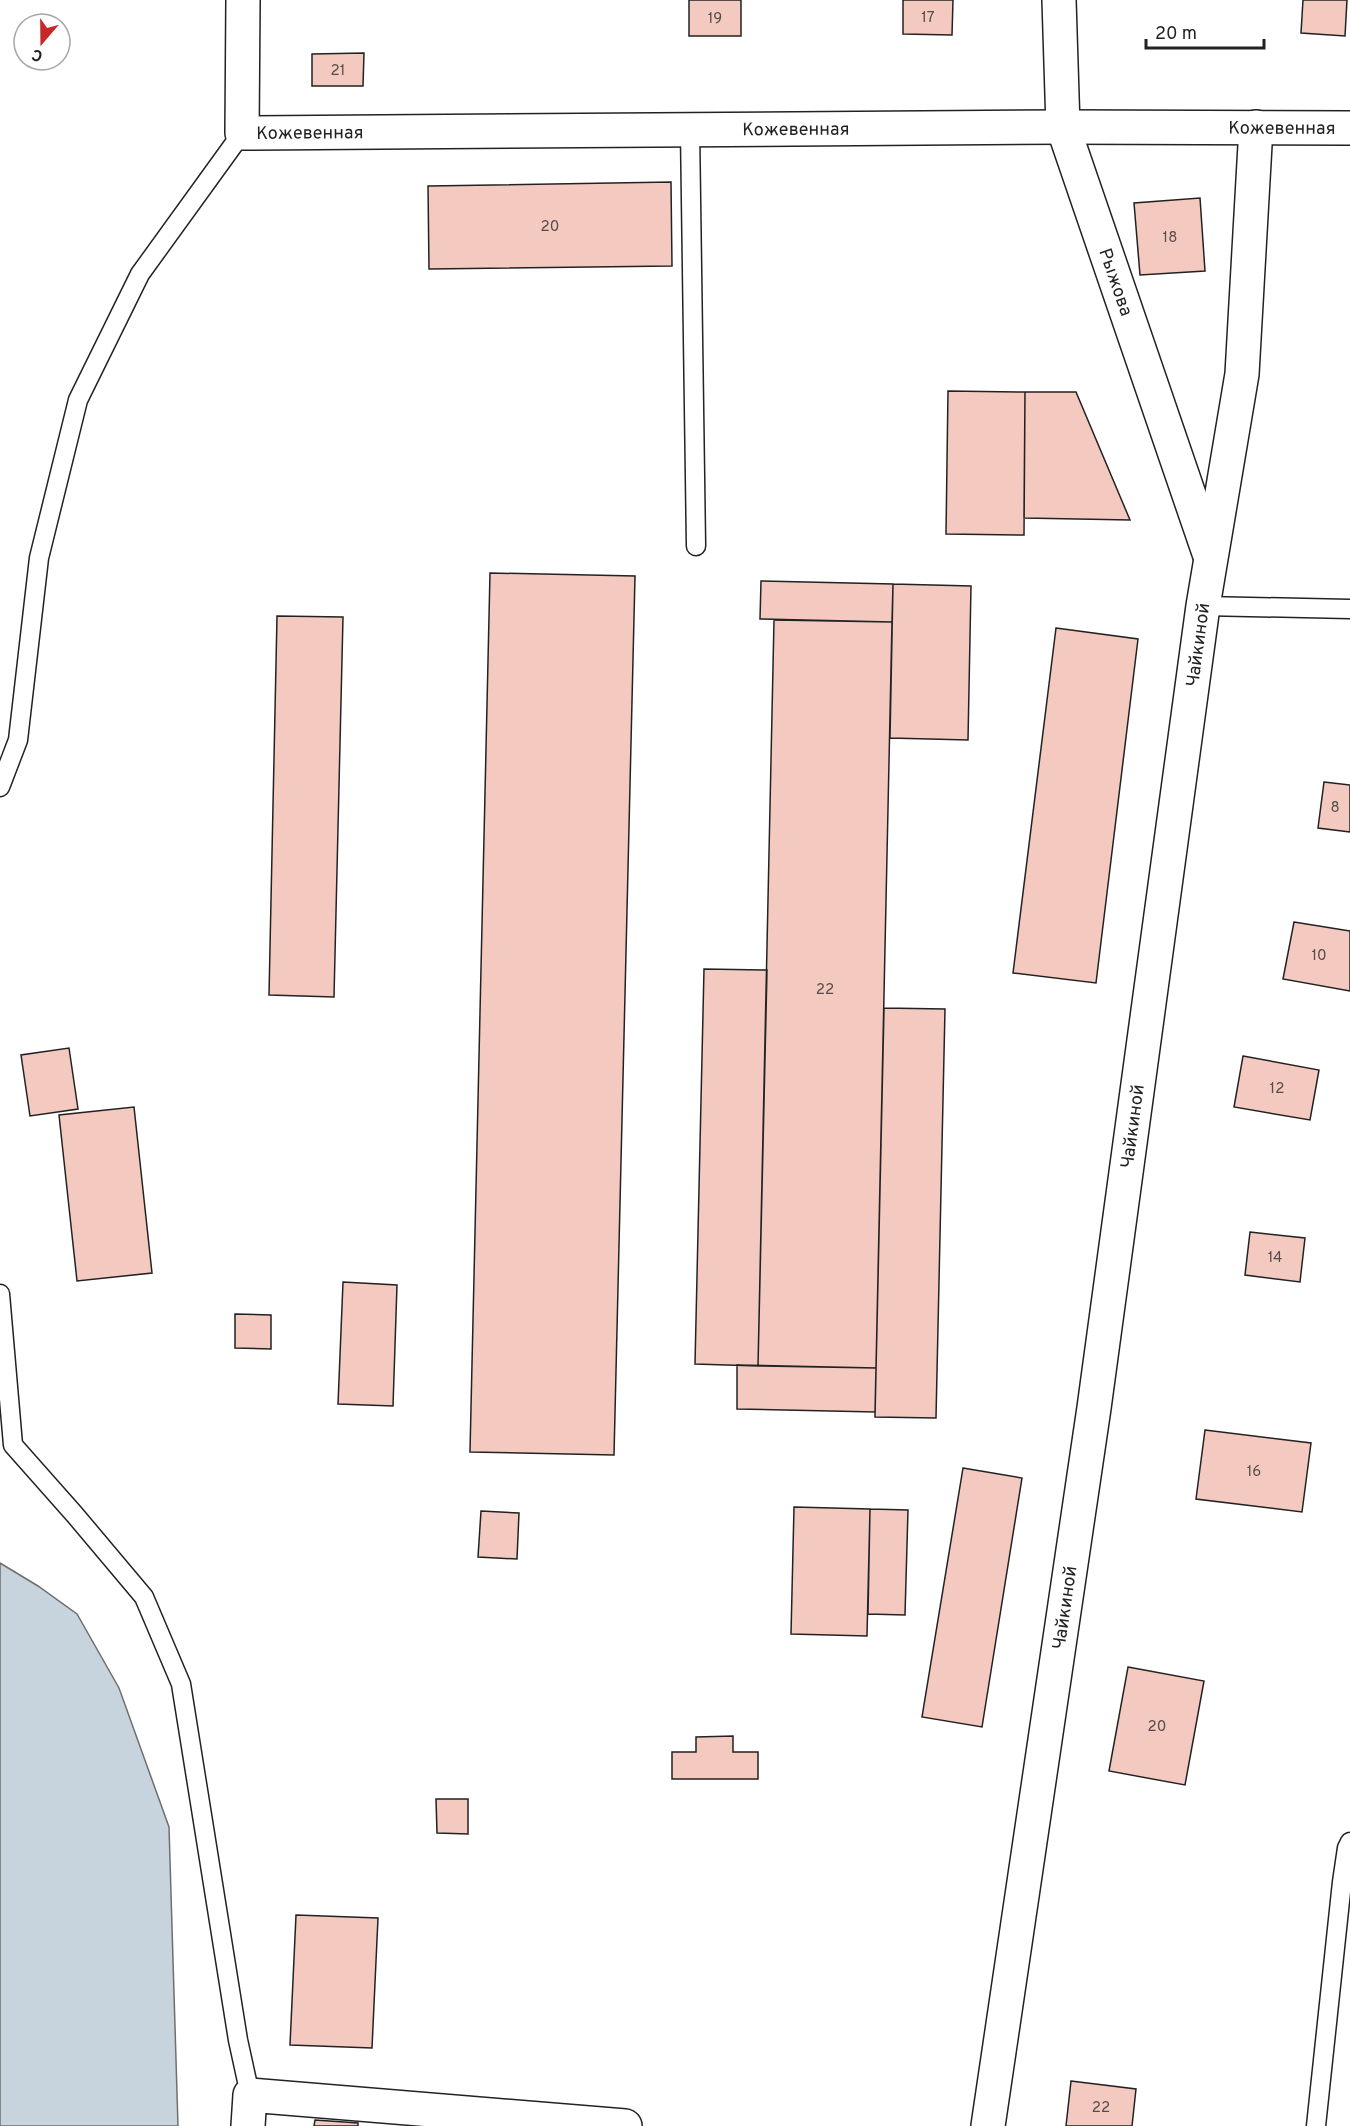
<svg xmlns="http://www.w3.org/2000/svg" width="1350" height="2126" viewBox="0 0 1350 2126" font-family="Overpass,sans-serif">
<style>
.water{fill:#c7d3dd;stroke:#6f6f6f;stroke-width:1.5}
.building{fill:#f3c9c0;stroke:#222;stroke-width:1.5}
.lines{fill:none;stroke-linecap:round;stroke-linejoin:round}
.lane-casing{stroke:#222;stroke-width:21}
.street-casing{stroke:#222;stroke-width:36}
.lane{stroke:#fff;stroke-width:18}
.street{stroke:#fff;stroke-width:33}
.labels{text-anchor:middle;stroke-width:4.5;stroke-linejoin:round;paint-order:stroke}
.number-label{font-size:15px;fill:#564c4a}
.street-label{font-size:18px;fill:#222;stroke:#fff}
</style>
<rect width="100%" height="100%" fill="#fff"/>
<!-- water -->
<path class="water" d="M0,1563L38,1586L77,1614L119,1688L169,1827L178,2126H0Z"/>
<!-- building -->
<path class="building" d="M689,0H741V36H689Z
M903,0H953L952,35L903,34Z
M1303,0H1347L1345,36L1301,33Z
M364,53L363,86H312V54Z
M671,182L672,266L429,269L428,186Z
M1200,198L1205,271L1140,275L1134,203Z
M948,391L1025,392L1024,535L946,534Z
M1025,392H1076L1130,520L1024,518Z
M490,573L635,576L614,1455L470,1452Z
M761,581L893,584L892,622L760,619Z
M893,584L971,586L968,740L890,738Z
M277,616L343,617L334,997L269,995Z
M774,620L892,622L876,1368L758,1366Z
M1056,628L1138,639L1096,983L1013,973Z
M1324,782L1350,785V832L1318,828Z
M1294,922L1350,931V991L1283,979Z
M704,969L767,970L758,1366L695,1364Z
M884,1008L945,1009L936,1418L875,1417Z
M69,1048L78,1109L30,1116L21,1055Z
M1243,1056L1319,1070L1310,1120L1234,1107Z
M134,1107L152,1273L77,1281L59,1115Z
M1250,1232L1305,1238L1300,1282L1245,1275Z
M343,1282L397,1285L393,1406L338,1404Z
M235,1314L271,1315V1349L235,1348Z
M737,1365L876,1368L875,1412L737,1409Z
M1205,1430L1311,1443L1302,1512L1196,1499Z
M963,1468L1022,1478L982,1727L922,1717Z
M794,1507L870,1509L867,1636L791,1634Z
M870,1509L908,1510L905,1615L868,1614Z
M481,1511L519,1513L517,1559L478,1557Z
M1128,1667L1204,1681L1185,1785L1109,1771Z
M733,1736V1752H758V1779H672V1752H696V1737Z
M436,1799H468V1834L437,1833Z
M296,1915L378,1918L372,2048L290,2045Z
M1071,2081L1136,2089L1132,2126H1066Z
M315,2120L358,2123V2126H314Z"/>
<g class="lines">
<defs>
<path id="lane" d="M690,130L696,546
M1203,606L1350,609
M0,787L18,740L39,558L78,400L140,274L242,133
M0,1294L13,1445L75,1515L144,1597L181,1684L238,2040L250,2095
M1316,2126L1342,1882L1347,1848L1350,1842"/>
<g id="street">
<path id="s1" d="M243,0L242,133L1063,127L1350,128"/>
<path id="s2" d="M1059,0L1063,127L1209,553"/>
<path d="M248,2126L250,2095L625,2126"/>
<path id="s3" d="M988,2126L1094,1408L1203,606L1242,374L1256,127"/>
</g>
</defs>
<!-- lane casing -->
<use href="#lane" class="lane-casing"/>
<!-- street casing -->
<use href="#street" class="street-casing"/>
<!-- lane -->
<use href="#lane" class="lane"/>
<!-- street -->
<use href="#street" class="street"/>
</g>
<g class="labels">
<!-- number labels -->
<g class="number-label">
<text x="928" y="22">17</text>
<text x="715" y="23">19</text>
<text x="338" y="75">21</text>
<text x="550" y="231">20</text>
<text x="1170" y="242">18</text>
<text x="1335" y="812">8</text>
<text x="1319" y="960">10</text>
<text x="825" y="994">22</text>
<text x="1277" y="1093">12</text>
<text x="1275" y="1262">14</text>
<text x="1254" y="1476">16</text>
<text x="1157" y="1731">20</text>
<text x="1101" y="2112">22</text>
</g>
<!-- street labels -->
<g class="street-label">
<text dy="6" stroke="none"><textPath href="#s1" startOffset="1173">Кожевенная</textPath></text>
<text dy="6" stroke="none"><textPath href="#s1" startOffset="687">Кожевенная</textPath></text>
<text dy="6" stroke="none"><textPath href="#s1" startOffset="201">Кожевенная</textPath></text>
<text dy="6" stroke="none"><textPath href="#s2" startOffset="291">Рыжова</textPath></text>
<text dy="6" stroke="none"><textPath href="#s3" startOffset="1496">Чайкиной</textPath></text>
<text dy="6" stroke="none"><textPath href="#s3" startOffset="1010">Чайкиной</textPath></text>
<text dy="6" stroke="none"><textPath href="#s3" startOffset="524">Чайкиной</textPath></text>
</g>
</g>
<!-- north arrow -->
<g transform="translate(42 42) rotate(200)"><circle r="28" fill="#ffffff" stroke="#a7a7a7" stroke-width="1.5"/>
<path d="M0-4.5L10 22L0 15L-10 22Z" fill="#c62828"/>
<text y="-9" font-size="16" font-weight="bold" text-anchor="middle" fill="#222222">С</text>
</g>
<!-- scale -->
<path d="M1146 39v9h118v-9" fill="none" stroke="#222222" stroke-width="3"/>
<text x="1155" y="39" font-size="18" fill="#222222" stroke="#ffffff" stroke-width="4.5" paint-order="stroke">20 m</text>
</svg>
